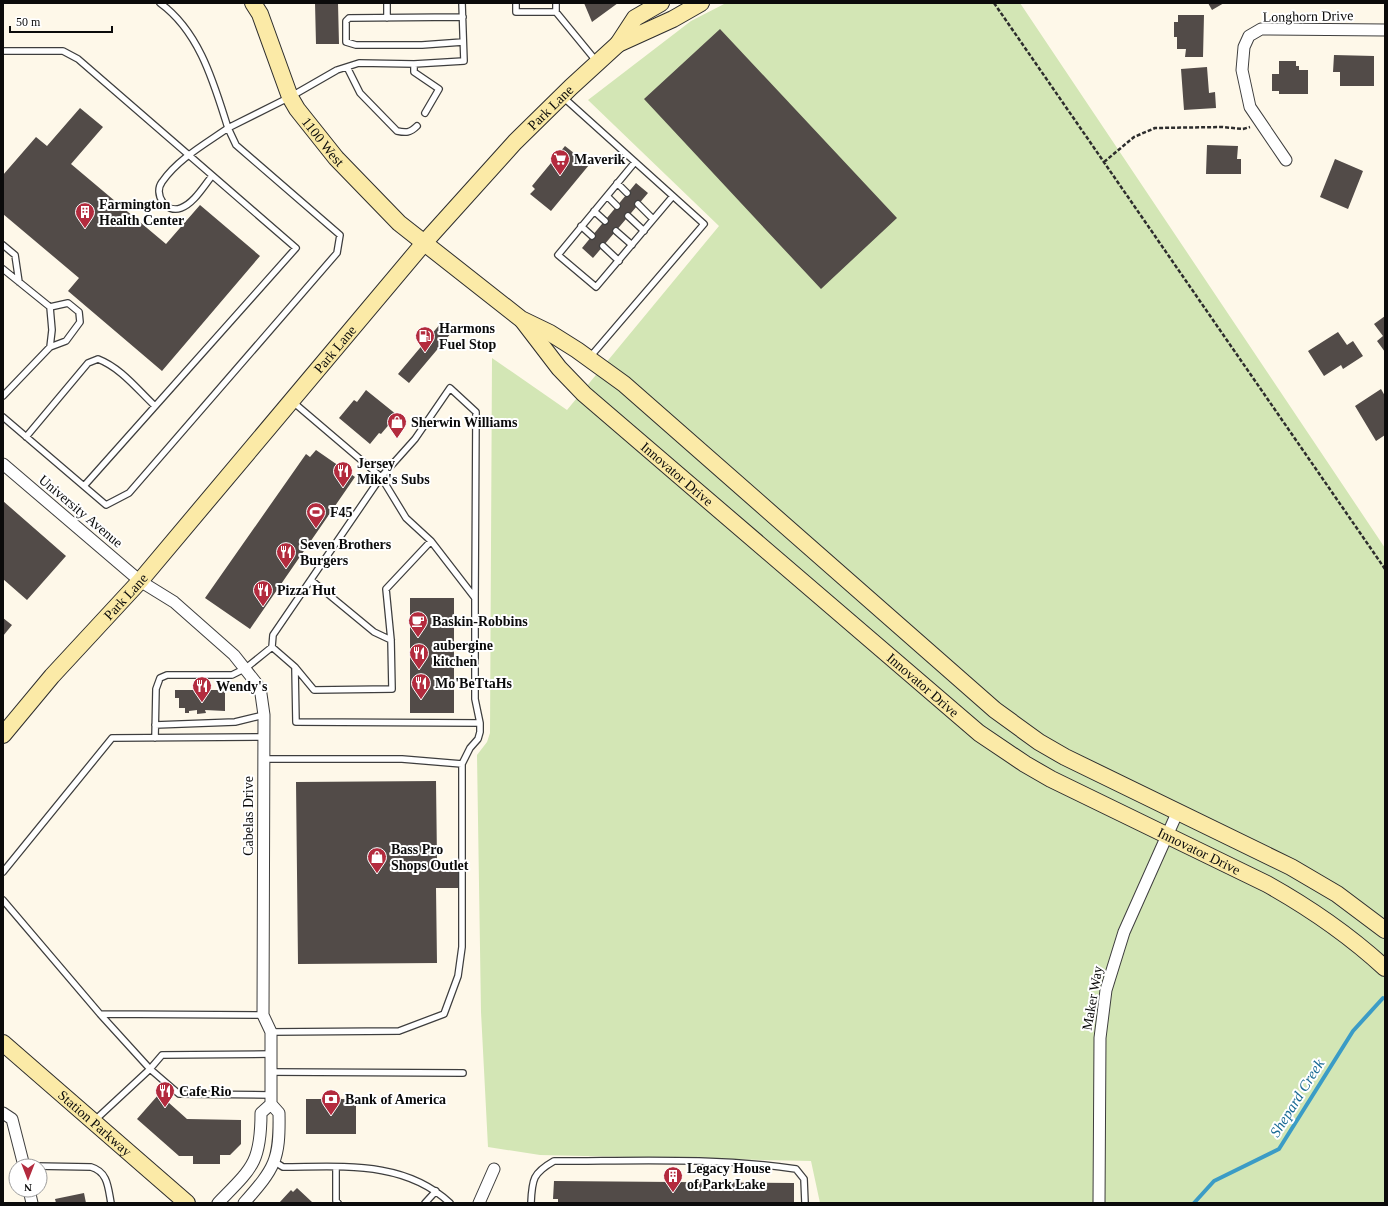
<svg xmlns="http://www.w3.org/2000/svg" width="1388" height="1206" viewBox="0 0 1388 1206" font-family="'Times New Roman',serif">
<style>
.green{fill:#d3e6b5}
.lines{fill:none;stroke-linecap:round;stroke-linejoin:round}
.stream{stroke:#3b9cc6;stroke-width:4}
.building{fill:#524b48}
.lane-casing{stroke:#3e3e3e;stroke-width:8}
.street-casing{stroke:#3e3e3e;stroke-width:13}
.secondary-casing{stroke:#2d2d2d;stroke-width:18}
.path{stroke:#2d2d2d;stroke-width:2.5;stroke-dasharray:4 2;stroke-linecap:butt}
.lane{stroke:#fff;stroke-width:5.5}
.street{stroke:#fff;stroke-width:11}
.secondary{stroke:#fbeaa7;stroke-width:16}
.labels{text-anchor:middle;stroke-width:4;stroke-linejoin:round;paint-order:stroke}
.street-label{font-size:14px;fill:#0b0b0b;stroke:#fff}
.poi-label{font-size:14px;font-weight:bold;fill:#0b0b0b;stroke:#fff;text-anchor:start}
.water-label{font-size:15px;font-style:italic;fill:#1b6b95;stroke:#fff}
</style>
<rect width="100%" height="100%" fill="#fef8e9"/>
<!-- green -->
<path class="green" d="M726,3H1020L1385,548V1203H820L811,1161L540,1155L488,1147L481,1012L477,755L487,742L490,733L492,358L567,410L719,226L588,100L691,21Z"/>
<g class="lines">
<!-- stream -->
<path class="stream" d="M1194,1203L1214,1181L1279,1149L1353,1031L1383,998"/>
</g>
<!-- building -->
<path class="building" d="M315,3H338L339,44H316Z
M584,3H618L592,22Z
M1208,3H1224L1212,10Z
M1178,15H1204L1203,57H1185L1186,49H1177V37H1174V22H1178Z
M720,29L897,218L821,289L644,99Z
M1334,55L1374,56V86H1340V72H1333Z
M1279,61H1296V66H1299V70H1308V94H1279V91H1272V74H1279Z
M1207,67L1209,93L1215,92L1216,108L1184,110L1181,69Z
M80,108L103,127L71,164L166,244L200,205L260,256L162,371L68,291L79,278L3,214V175L36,137L47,146Z
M1207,145L1238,146L1237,159H1241V174H1206Z
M565,146L589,165L551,211L530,194L535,189L532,186Z
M1335,159L1363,171L1348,209L1320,197Z
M636,183L648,193L593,258L582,248Z
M1385,316V352L1377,341L1383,336L1374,324Z
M441,323L452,332L409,383L398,374Z
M1338,332L1347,345L1353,341L1363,356L1343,369L1341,365L1324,376L1308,351Z
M1381,389L1385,396V435L1376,441L1355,406Z
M366,390L397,415L381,434L379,433L370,444L339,418L354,400L357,402Z
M316,450L355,477L250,629L205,598L306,454L310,457Z
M3,501L66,556L27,600L3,579Z
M410,598H454V713H410Z
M3,618L12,625L3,636Z
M175,690H225V711L205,710L206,713L197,714V710L189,711V713H185V708H179V698H175Z
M436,781L437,861H458V888H436L437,963L298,964L296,782Z
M159,1094L187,1119L241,1120V1144L230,1155H220V1164H193V1156H179L137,1119Z
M306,1099H356V1134H306Z
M554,1181L794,1183V1203H558V1199H553Z
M297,1188L312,1202L311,1203H279L291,1190L293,1192Z
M84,1193L86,1203H56L55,1199Z"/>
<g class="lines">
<defs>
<path id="lane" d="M160,3C200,32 214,84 228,128L290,97L337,70L359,63L414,64L464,61L462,3
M516,3V12H556
M556,3V12L597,62
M463,17L349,18L346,21V42L356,45H422L463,42
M387,18V3
M3,51H63L78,59L296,248L84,486
M414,64V72L439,89L425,113
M347,67L360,93L397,131C406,133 410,133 417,126
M563,97L704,224L590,357
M635,162L558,255L596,287L673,196
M617,183L627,193
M607,196L617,206
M638,204L653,219
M594,211L605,221
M628,216L644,231
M581,226L592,236
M616,231L632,245
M3,245L15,255L19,282
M603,246L619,261
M3,269L50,307
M3,396L50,347L66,341L80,322L79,312L68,303L50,307L52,330L50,347
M3,417L106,505L129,493L337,253L340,235L236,145L228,128C205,144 178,159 162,182C153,194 166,214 181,208C194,203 203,187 212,176
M26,437L88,363L98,359C121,368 137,389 155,406
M311,580L374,632L391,640
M272,647L295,667L314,690L392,689L391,640L386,589L431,541
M295,668L296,722L480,723
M155,725L235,722L264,715
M155,738L156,689L160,678L167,675H232L246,668L272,647L273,635L381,477L293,402
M264,759H402L462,764V947L458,976L444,1014L399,1031L271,1032
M462,764L470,748L478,739L480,732V723L475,699V598L431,541L406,518L381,477L415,439L450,388L476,412L475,598
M3,872L112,738L264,737
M3,900L100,1014L263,1015
M271,1054L162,1055L150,1069L179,1094L271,1095
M271,1072L463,1073
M94,1121L150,1069L100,1014
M275,1162L283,1167C342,1167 404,1160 450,1203
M35,1166L91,1167C108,1172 108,1187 111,1203
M336,1167V1201L338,1203
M425,1203L436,1191
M531,1203C532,1179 533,1173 554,1161C634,1161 716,1157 796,1169L804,1179L805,1203"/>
<path id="street" d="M1286,160L1250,107L1242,70L1244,47L1249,36L1261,29L1385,30
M3,464L140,581L174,602L234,655L257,684L261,694L264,715L263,1015L271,1032V1104L279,1113C280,1160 275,1168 244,1203
M3,1113L12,1119L24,1166
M29,1190L32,1203
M218,1203C252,1168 261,1163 261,1113L271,1104
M479,1203L494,1169
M1099,1203L1100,1038L1106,990L1124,932L1178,811"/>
<g id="secondary">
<path id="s1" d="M253,3L260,14L290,97L297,109L336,158L399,223L521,319L550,333L577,350L624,384L995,710L1039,742L1065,757L1291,867L1337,894L1385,930"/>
<path d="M618,44L635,18L661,3"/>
<path id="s2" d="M523,321L559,368L584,394L979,733L1025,764L1051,779L1267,884C1310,908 1349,935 1385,968"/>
<path id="s3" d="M3,735L52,676L140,581L424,243L515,142L571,87L618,44L673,19L701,3"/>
<path id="s4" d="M3,1043L187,1203"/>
</g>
</defs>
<!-- lane casing -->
<use href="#lane" class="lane-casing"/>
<!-- street casing -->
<use href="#street" class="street-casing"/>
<!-- secondary casing -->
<use href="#secondary" class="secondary-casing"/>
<!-- path -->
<path class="path" d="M994,3L1385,569
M1104,162L1134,137L1155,128L1222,127L1243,129L1250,127"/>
<!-- lane -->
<use href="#lane" class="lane"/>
<!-- street -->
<use href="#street" class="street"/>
<!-- secondary -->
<use href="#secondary" class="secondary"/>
</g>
<!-- icons -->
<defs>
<symbol id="supermarket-pin" viewBox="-11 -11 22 30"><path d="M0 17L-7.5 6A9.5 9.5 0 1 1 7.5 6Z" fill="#b32b3e" stroke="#fff"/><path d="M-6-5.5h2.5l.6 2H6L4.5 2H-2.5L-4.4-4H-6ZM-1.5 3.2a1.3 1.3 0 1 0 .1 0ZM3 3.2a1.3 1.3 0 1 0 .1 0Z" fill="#fff"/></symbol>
<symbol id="building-pin" viewBox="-11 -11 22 30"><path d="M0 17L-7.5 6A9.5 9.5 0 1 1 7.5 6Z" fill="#b32b3e" stroke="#fff"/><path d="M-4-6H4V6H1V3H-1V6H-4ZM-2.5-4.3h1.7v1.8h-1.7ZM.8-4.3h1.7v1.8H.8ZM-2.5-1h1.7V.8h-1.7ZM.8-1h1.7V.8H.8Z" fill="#fff"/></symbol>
<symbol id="fuel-pin" viewBox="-11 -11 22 30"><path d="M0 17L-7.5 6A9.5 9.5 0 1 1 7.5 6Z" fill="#b32b3e" stroke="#fff"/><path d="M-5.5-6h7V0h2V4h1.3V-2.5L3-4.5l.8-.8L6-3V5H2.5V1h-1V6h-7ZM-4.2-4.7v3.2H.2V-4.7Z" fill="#fff"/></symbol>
<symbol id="shop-pin" viewBox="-11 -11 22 30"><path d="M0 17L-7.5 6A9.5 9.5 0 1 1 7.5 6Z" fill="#b32b3e" stroke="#fff"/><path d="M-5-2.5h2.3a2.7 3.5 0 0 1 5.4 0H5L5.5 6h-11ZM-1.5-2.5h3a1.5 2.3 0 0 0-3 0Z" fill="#fff"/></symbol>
<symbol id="restaurant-pin" viewBox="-11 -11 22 30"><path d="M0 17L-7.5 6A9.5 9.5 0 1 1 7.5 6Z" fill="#b32b3e" stroke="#fff"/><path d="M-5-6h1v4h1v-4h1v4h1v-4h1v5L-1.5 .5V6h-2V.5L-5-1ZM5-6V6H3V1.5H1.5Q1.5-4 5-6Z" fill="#fff"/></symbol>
<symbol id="stadium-pin" viewBox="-11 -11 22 30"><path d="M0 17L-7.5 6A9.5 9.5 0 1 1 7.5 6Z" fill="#b32b3e" stroke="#fff"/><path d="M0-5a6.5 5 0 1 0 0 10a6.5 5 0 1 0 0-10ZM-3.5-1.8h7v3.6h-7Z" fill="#fff"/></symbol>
<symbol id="cafe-pin" viewBox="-11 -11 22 30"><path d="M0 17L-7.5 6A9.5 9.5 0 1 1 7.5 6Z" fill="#b32b3e" stroke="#fff"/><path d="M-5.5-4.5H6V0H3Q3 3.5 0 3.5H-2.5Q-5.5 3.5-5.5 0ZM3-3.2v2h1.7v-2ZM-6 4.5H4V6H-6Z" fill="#fff"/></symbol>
<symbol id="bank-pin" viewBox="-11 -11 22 30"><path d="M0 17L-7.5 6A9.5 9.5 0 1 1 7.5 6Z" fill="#b32b3e" stroke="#fff"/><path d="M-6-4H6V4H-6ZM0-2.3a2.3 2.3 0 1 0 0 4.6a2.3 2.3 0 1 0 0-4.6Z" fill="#fff"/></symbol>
</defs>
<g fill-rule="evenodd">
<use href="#supermarket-pin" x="549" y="148" width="22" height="30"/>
<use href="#building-pin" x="74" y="201" width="22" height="30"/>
<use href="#fuel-pin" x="414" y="325" width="22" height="30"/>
<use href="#shop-pin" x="386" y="411" width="22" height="30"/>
<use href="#restaurant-pin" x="332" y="460" width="22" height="30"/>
<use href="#stadium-pin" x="305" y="501" width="22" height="30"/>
<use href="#restaurant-pin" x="275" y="541" width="22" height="30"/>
<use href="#restaurant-pin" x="252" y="579" width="22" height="30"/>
<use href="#cafe-pin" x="407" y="610" width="22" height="30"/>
<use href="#restaurant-pin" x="408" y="642" width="22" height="30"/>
<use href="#restaurant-pin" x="410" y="672" width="22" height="30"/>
<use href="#restaurant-pin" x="191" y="675" width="22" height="30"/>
<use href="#shop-pin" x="366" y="846" width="22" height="30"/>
<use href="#restaurant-pin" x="154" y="1080" width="22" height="30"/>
<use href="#bank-pin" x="320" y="1088" width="22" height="30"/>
<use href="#building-pin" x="662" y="1165" width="22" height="30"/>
</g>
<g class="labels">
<!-- street labels -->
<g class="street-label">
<text transform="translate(1308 16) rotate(-1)" y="5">Longhorn Drive</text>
<text dy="5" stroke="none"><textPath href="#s3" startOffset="833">Park Lane</textPath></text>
<text dy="5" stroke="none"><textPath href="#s1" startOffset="157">1100 West</textPath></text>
<text dy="5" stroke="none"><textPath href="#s3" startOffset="509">Park Lane</textPath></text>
<text dy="5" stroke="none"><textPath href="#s2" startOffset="218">Innovator Drive</textPath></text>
<text transform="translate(81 511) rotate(40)" y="5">University Avenue</text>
<text dy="5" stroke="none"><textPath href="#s3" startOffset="185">Park Lane</textPath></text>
<text dy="5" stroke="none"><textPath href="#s2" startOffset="542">Innovator Drive</textPath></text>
<text transform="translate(248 816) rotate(-90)" y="5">Cabelas Drive</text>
<text dy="5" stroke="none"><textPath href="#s2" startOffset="866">Innovator Drive</textPath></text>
<text transform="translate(1092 998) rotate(-80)" y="5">Maker Way</text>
<text dy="5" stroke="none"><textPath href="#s4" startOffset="122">Station Parkway</textPath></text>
</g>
<!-- poi labels -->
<g class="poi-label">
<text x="574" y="164">Maverik</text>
<text x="99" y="209">Farmington<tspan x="99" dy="16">Health Center</tspan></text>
<text x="439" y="333">Harmons<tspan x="439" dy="16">Fuel Stop</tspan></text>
<text x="411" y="427">Sherwin Williams</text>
<text x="357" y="468">Jersey<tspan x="357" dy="16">Mike's Subs</tspan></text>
<text x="330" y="517">F45</text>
<text x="300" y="549">Seven Brothers<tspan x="300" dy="16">Burgers</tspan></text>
<text x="277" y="595">Pizza Hut</text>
<text x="432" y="626">Baskin-Robbins</text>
<text x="433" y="650">aubergine<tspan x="433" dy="16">kitchen</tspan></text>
<text x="435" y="688">Mo'BeTtaHs</text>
<text x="216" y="691">Wendy's</text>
<text x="391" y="854">Bass Pro<tspan x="391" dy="16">Shops Outlet</tspan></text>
<text x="179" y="1096">Cafe Rio</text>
<text x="345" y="1104">Bank of America</text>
<text x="687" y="1173">Legacy House<tspan x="687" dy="16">of Park Lake</tspan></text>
</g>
<!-- water labels -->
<g class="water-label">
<text transform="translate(1297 1098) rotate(-58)" y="5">Shepard Creek</text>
</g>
</g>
<!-- border -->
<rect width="1388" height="1206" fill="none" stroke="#0b0b0b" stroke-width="8"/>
<!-- north arrow -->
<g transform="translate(28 1178) rotate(180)"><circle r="19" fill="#ffffff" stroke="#9d9d9d"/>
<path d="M0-3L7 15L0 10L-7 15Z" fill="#b32b3e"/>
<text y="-6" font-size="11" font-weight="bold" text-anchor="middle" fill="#0b0b0b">N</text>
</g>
<!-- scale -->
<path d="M10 26v6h102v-6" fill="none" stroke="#0b0b0b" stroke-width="2"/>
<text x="16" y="26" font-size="12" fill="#0b0b0b" stroke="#ffffff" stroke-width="3" paint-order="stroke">50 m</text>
</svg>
